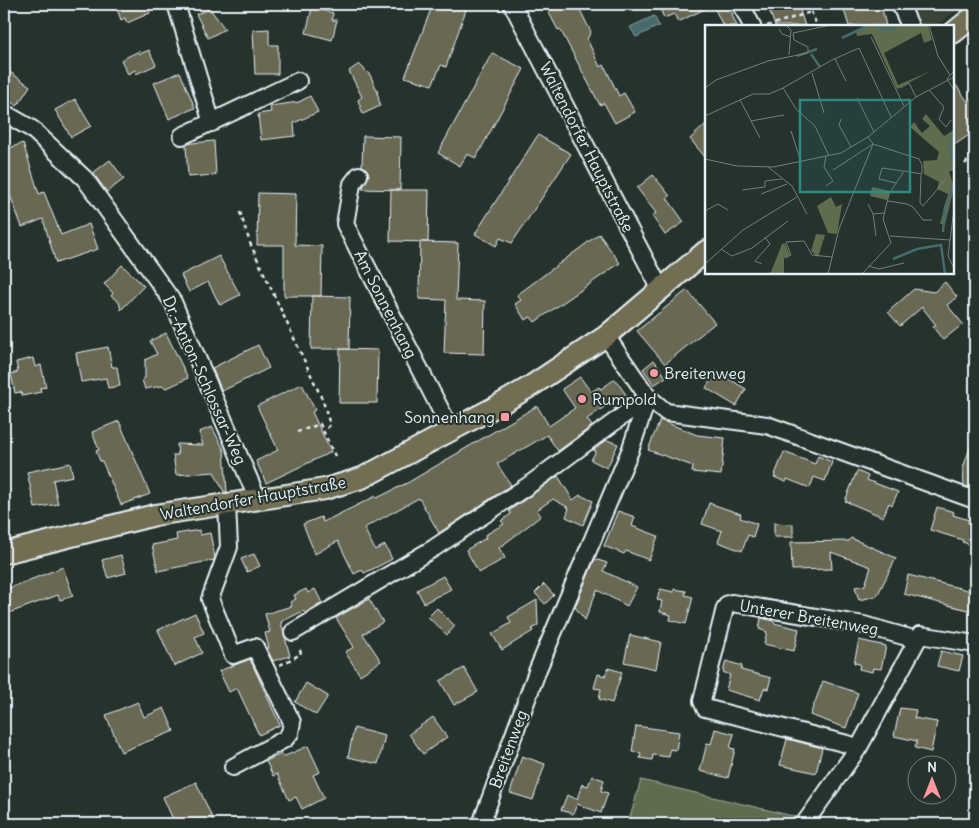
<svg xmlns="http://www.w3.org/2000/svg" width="979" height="828" viewBox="0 0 979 828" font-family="Delius,sans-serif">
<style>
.built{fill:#3a4338}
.green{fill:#5f6c4e;stroke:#a4aea3}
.water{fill:#476b6c;stroke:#87a1a4}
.building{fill:#696853;stroke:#e8f1f8}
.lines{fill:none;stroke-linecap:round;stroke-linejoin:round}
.minor-casing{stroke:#e8f1f8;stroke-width:20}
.major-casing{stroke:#e8f1f8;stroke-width:24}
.path{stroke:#e8f1f8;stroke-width:2.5;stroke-dasharray:4 4;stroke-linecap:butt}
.minor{stroke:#26332d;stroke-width:16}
.major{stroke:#726e52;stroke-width:20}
.poi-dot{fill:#ff9aa2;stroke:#26332d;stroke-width:2}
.labels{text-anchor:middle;stroke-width:4;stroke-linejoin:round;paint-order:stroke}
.street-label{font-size:16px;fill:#e8f1f8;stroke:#26332d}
.poi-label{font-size:16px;fill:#e8f1f8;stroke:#26332d;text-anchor:start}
.inset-river{fill:none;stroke:#476b6c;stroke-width:2.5}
.inset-road{fill:none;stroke:#747f7e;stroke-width:1}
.view{fill:#308883;fill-opacity:0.15;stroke:#308883;stroke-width:2.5}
.inset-edge{fill:none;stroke:#e8f1f8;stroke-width:2.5}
</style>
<rect width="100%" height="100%" fill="#26332d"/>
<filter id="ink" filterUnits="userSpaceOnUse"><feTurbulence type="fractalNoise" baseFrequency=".02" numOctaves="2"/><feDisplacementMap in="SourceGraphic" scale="10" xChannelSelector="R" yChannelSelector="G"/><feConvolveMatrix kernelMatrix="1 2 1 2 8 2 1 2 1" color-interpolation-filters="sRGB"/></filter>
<g filter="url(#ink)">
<!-- built -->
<path class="built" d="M909,4H966L935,26H919Z"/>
<!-- green -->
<path class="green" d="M641,780L797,817L793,824H628Z"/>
<!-- water -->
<path class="water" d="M654,16L659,26L636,37L630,27Z"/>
<!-- building -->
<path class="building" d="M122,4H146L150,13L127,23L125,18L121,20L116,6Z
M433,4H468L446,67L441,65L432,85L405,77Z
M563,4H577L591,32L587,39L600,67L604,65L619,96L624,93L635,112L615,123L604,103L600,105L560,29L558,30L548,11Z
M658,4H728L733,14L732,15L737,26H723L713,5L678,22L674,14L664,18Z
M767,4H798L805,26H775Z
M842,4H881L886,26H849Z
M312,8L333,13L332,20H337L332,40L306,33Z
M210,9L225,29L208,38L196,14Z
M269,29V45H278V74H255L253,30Z
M149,50L156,65L136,74L135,70L128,74L121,60L139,51L140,54Z
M492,53L524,69L476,158L467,154L460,166L438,153Z
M359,64L370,75L377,90L380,106L363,114L358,100L362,97L349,71Z
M4,68L30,86L17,106L4,97Z
M180,72L195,108L169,119L154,83Z
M953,81L968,102L975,97V131L953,146Z
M310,96L318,112L294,123L295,136L261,140L258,114L271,112L270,106L299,102Z
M75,99L91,126L71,137L55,110Z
M706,124V158L690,139Z
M538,135L571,154L512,243L500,238L496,246L475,234Z
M363,136L401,137L400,190L362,189L369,176L368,171L362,166Z
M214,141L216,175L188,177L186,145L192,143Z
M23,143L39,194L44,192L61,235L89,224L98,249L56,263L43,219L22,227L4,179V150Z
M110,160L124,179L107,192L93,173Z
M653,175L670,196L667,198L684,222L665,235L652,216L656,213L637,188Z
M391,190H429L428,242L390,241Z
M258,193L296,194L295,245L322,246L321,296H284V245H257Z
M599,234L620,263L535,322L531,317L525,320L515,304L521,300L517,295Z
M420,242L458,243L456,300L485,301L484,354L444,353L446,300L419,299Z
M219,256L240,295L220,305L208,282L189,292L181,275Z
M122,265L144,286L121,310L119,302L111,296L113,293L104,284Z
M945,282L957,297L947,305L963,324L943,340L933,327L936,325L922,307L900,326L888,312L914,289L934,292Z
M687,290L715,323L665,364L637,331Z
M312,296L350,297L349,349H311Z
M166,333L188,378L167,388L161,386L145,389L142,380L145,378V360L157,354L150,341Z
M258,345L269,368L222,391L212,368Z
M108,347L112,367H117L120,386L108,388L106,378L81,382L76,353Z
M340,349L378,350L377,403H339Z
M33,358L35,367L41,365L46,387L40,388L41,392L22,396L21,392L15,393L11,374L18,372L16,362Z
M654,360L666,377L654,385L643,369Z
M716,371L746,389L736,406L706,388Z
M580,377L591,392L599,387L601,389L615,379L629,399L615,409L610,403L587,419L592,426L558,451L547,435L497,464L511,485L439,533L419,498L364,528L375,550L385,545L392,559L379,566L364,573L362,570L354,574L338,541L315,554L303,524L321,517L323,522L376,496L377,498L409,482L537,406L549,426L575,408L562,389Z
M302,384L315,410L312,412L331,452L266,483L256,461L278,450L257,406Z
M660,420L697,435L725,438L721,475L692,472L693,466L648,450Z
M119,421L150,494L121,505L102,461H100L96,451L99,450L92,432Z
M212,427L224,450L227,492H224L214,472L176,475L173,455H178L177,444L203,445L199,432Z
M973,439L975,440V474L969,487L964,486L963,468Z
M607,440L618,444L607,468L591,460L596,451L593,450Z
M784,452L815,464L818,456L832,462L825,481L814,477L810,488L787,479L786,482L774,477Z
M70,463L73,476L53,480L58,504L35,508L27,472Z
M857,471L868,476L867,480L898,492L892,505L889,503L883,517L845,501Z
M558,476L573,500L580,495L593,501L583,525L566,517L569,508L553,499L537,510L541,516L499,548L505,558L479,573L466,550L486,538L485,535L504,524L501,521L511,514L509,511Z
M709,503L741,514L740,518L757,524L753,537L748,535L742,551L718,542L722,531L702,524Z
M937,507L954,512L953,515L969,520L968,522L975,524V546L962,542L963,540L930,530Z
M618,511L635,517L632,526L658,536L649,560L626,551L624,554L604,546Z
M774,523L793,524V537H774Z
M199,530L200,535L210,533L215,557L214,560L158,571L152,545L177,540L176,534Z
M851,538L896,558L877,596L859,600L855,587L865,585L871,567L831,552L832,569L792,570L791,542L849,541Z
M254,554L260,566L247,572L241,559Z
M121,555L126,573L108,578L102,560Z
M595,559L607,563L603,571L637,587L627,606L597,590L585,620L575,607Z
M63,567L73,596L60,600L58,595L9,613L4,597V590Z
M908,575L975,592L972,611L904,594Z
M443,576L451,589L424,603L417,590Z
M544,584L554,595L545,604L535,593Z
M306,589L308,593L315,589L322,603L305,613L303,611L281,622L290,656L273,661L267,649L269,648L265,633L270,632L265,614L292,606L290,602L296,599L294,595Z
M660,589L674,592V589L686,591L685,595L693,597L686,624L670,620L671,615L660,612L662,601L657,600Z
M369,599L383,622L363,634L381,661L360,675L345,652L354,647L336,618Z
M537,600L538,625L532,629L533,631L502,650L492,634L511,623L508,617Z
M437,608L455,626L447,635L428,617Z
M195,613L204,633L195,637L202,653L174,666L158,630Z
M761,618L774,621V623L799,629L794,651L764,644L767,632L759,629Z
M630,635L661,642L656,669L624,662Z
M859,640L886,646L881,669L873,668L872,672L859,669L860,664L854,663Z
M941,651L963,656L959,671L937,666Z
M250,659L280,725L259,735L237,688L229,692L219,671Z
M726,661L742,666L741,670L771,678L768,689L764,688L760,700L726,690L730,675L723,672Z
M464,668L478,692L454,705L440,681Z
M608,668L622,672L612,703L599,699L601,689L594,688L598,674L605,676Z
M823,681L858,693L846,728L810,715Z
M306,683L328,696L316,715L295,702Z
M138,702L144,717L164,708L174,731L121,752L106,715Z
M900,708L916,710L914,718L937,722L931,752L915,748L917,741L894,736Z
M433,717L447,737L423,754L409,734Z
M636,726L679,732L676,750L670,749L669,757L653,755L652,760L640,758L641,753L632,752Z
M354,728L385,736L378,764L348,757Z
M715,729L734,734L730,748L735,749L728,778L700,771L707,743L711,744Z
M787,739L822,748L816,773L780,765Z
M308,746L320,772L313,775L324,798L302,809L296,797L289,800L277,774L273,776L266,761L281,754L283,757Z
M522,756L545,764L533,800L510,793Z
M592,776L604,780L601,791L608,793L601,813L577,804L573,814L561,810L567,795L577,799L582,784L588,786Z
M196,782L215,824H175L163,797Z"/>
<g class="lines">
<defs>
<path id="minor" d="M176,4L212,123
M512,4L661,290
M741,4L752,26
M900,4L910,26
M4,113L32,129L85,179L173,302L258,500
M182,136L298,81
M359,175L352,184L345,224L451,430
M227,505L229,547L210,599L233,655L255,647L292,722L290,733L285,739L233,767
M293,632L434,548L529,485L648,397L666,412L767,425L975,500
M859,747L705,708L702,701L725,608L728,604L732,603L864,625L917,640
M481,824L538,669L630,451L648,397L606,336
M804,824L859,747L920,635L975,644"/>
<path id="major" d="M953,33L975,15
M4,553L155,515L325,489L362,478L497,406L531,386L606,336L706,251"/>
</defs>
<!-- minor casing -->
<use href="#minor" class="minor-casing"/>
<!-- major casing -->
<use href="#major" class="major-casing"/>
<!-- path -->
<path class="path" d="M808,4L817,26
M767,26L811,12
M965,164L975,152
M240,212L250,243L323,401L330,425L324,431
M297,432L320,424L335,456
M280,665L301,654L299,646"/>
<!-- minor -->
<use href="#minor" class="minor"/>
<!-- major -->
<use href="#major" class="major"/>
</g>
</g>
<!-- markers -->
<g class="poi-dot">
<circle cx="654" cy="373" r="5"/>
<circle cx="582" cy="399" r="5"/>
<rect x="500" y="412" width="10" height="10" rx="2.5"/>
</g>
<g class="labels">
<!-- street labels -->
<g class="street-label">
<text transform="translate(587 147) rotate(63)" y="6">Waltendorfer Hauptstraße</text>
<text transform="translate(386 304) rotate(63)" y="6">Am Sonnenhang</text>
<text transform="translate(205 380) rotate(66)" y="6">Dr.-Anton-Schlossar-Weg</text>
<text transform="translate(253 498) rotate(-10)" y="6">Waltendorfer Hauptstraße</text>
<text transform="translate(809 617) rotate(10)" y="6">Unterer Breitenweg</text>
<text transform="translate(508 749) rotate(-70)" y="6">Breitenweg</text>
</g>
<!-- poi labels -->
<g class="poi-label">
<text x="664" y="379">Breitenweg</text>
<text x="592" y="405">Rumpold</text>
<text x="495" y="423" text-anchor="end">Sonnenhang</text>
</g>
</g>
<!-- overview -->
<g transform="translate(705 25)">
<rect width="249" height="249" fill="#26332d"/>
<path d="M160,0H223L227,15L219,18L216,8L179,28L193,60L226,46L192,64L167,9L152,11L151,7ZM221,89L239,111L249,105V146H244L249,163L240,199H235L243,169L232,164L234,157L219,149L218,136L232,135L234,127L205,102L209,97L217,108L225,101L217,94ZM167,162L185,166L182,175L165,171ZM126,172L131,182L137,179L132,209L123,208L112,181ZM111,209L120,210L113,232L106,226ZM80,218L85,230L79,233V249H61L66,247L77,219Z" fill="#5f6c4e"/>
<path class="inset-river" d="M172,0L176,4H191M137,13L164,0M106,29L115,42M92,31L112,24M249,109L244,118L249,139M238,207L240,182L249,158M188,234L212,224L236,220L240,249"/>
<path class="inset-road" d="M81,0L86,5L84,30M224,0L233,31L245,50M74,4L77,9L86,12M166,12L199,81M130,34L141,56M249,46L242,54L249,65M107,48L119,88M0,63L11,55L63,36L103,28V22L89,15L88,8L126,0M78,63L91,84L110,101L124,131M195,63L204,58L211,72M224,65L239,82L234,94L241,102L246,95M152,73L169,107M35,75L55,113M0,91L48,69H64L78,63L127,35L154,23L186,92M136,94L134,100L146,122M46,96L79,90M86,106L96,137M121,131L119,142L128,156L121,161M0,134L32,141L68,142L136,128L163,112L211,72L249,52M63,142L87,161L102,189M128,145L168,119L214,134L217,140V149L199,146L184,169L178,194L186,218L157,249M216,150L215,178L218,181L242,153M191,158L174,154L177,143L198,146M37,165L60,162V156L77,154M56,169L82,159M183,176L202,179L208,182L218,195H227M163,179L168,189L179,188M249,184L243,231L249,243M0,186L13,179L23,185M168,189L171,211M185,211L245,215M16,224L27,231L47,223L83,196M80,233L86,230L81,217L99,216L107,230L127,232M0,239L38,205L92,172M57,239L50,236L65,219L60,212M163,241L174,244L199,238M123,249L134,204L168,119L163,112"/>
<path class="view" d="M95,75H205V167H95Z"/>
<rect width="249" height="249" class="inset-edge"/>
</g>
<!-- margin -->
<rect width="979" height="828" fill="none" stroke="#26332d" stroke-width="20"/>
<rect x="10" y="10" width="959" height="808" fill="none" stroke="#e8f1f8" stroke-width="2" filter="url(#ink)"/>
<!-- north arrow -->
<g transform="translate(932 780)"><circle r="24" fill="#26332d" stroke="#747f7e"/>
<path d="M0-4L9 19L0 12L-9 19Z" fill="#ff9aa2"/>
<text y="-8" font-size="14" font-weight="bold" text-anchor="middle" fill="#e8f1f8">N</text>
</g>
</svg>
